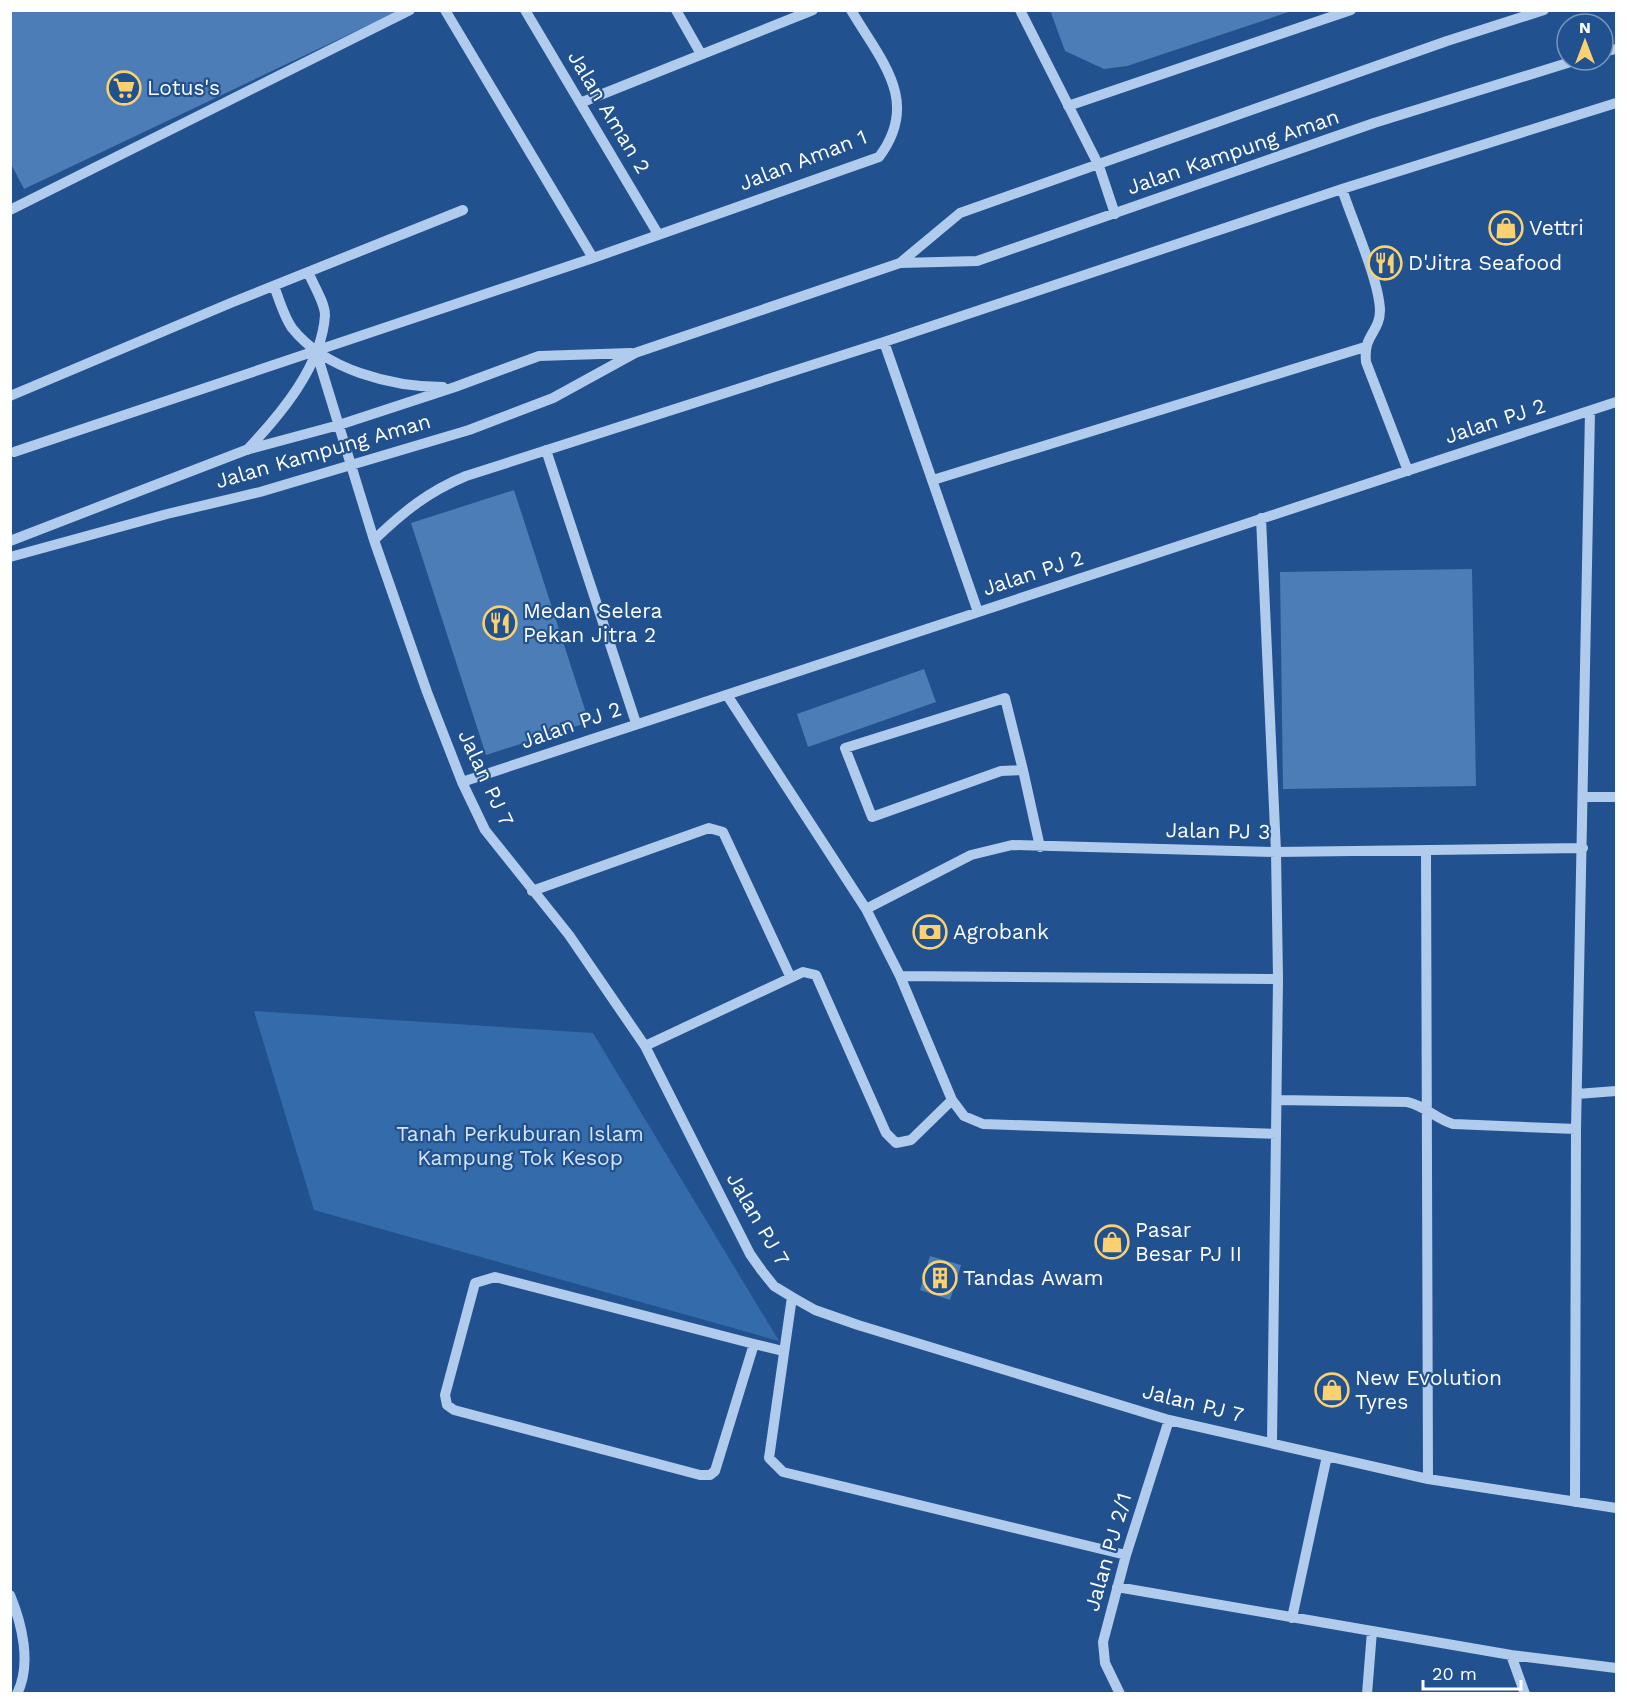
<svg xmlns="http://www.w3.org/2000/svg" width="1627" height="1704" viewBox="0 0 1627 1704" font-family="'Work Sans',sans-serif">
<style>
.green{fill:#346bab}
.building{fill:#4d7db7}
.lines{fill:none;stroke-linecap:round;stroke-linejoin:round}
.minor{stroke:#b0cbec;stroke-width:10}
.labels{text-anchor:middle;stroke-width:4.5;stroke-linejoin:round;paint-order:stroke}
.poi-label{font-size:21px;fill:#fff;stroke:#21518e;text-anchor:start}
.street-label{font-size:21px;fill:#fff;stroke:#21518e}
.park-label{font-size:21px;fill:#d5e5f9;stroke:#21518e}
</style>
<rect width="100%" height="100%" fill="#21518e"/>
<!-- green -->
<path class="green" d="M254,1011L593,1033L779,1341L314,1210Z"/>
<!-- building -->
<path class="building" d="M10,10H393L394,13L24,189L10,162Z
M1050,10H1292V11L1127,66L1104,69L1065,51Z
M514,490L589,722L486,755L411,523Z
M1472,569L1476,786L1283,789L1280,572Z
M924,669L936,702L808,747L797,714Z
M930,1256L961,1265L950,1300L920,1290Z"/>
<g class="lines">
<!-- minor -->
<path class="minor" d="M445,10L593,258
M525,10L658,234
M676,10L701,54
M1020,10L1099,166L1115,214
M1603,52L1616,49
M580,103L813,10
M1068,106L1351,10
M1342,189C1352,220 1379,280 1380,310C1380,333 1363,334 1366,362L1408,471
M10,210L410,10
M900,263L960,213L1447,41L1544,10
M274,286C279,299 284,317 292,328C325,370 392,387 443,387
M884,342L978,612
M316,351L374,540L427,692L462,782L485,830L569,935L645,1046L750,1254L762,1271L774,1286L792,1297L815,1310L858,1325L1169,1420L1428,1479L1616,1508
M10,396L233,302L463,210
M247,450C280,415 322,366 325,315C325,303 313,284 308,272
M546,450L636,723
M14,452L593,258L879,157C921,101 881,61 851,10
M933,480L1365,347
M1261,518L1276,852L1278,979L1272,1442
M374,540C403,512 429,491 466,476L884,342L1342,189L1616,103
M10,541L246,450L339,425L455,387L539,356L631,353
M10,557L167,514L260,492L469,430L553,398L635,353L900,263L977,261L1374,123L1577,60
M727,695L866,909L900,976L952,1100L964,1116L983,1124L1276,1134
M1023,770L1005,698L845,748L872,817L1001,771L1023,770L1040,847
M462,782L1616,402
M1584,797H1616
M1426,851L1428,1479
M532,891L709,828L723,832L790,976
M866,909L971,855L1012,845L1276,852L1583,848
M900,976L1278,979
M645,1046L803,972L816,975L886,1133L896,1143L911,1140L952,1100
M1577,1094L1616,1091
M1277,1100L1407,1102C1424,1105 1436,1119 1453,1124L1576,1129
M792,1297L769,1458L783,1472L1126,1555
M754,1344L715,1471L710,1475H700L454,1410L447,1405L445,1395L475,1283L495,1277L754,1344L783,1351
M1575,1502L1576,1129L1590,411
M1117,1587L1511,1655L1616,1668
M10,1595C22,1624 32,1664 17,1694
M1292,1618L1327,1456
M1511,1655L1525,1694
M1120,1694L1105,1663L1103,1642L1126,1555L1169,1420
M1367,1694L1372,1631"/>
</g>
<!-- icons -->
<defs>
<symbol id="supermarket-ring" viewBox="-11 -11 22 22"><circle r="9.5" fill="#21518e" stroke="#f9d171" stroke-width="1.5"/><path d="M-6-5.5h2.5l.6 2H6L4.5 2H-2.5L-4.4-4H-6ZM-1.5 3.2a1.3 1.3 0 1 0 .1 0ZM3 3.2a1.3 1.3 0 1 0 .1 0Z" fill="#f9d171"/></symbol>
<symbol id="shop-ring" viewBox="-11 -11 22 22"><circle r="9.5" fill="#21518e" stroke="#f9d171" stroke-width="1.5"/><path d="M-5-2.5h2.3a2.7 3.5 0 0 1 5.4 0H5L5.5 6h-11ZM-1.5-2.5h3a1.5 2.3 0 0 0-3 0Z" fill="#f9d171"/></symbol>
<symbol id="restaurant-ring" viewBox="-11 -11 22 22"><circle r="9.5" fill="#21518e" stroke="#f9d171" stroke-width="1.5"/><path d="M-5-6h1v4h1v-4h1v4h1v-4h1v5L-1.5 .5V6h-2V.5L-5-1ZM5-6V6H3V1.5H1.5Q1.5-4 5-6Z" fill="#f9d171"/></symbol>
<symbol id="bank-ring" viewBox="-11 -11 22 22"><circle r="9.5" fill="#21518e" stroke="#f9d171" stroke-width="1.5"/><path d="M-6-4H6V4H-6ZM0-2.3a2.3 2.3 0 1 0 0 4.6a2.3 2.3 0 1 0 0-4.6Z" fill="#f9d171"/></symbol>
<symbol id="building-ring" viewBox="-11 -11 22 22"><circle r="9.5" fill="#21518e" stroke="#f9d171" stroke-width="1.5"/><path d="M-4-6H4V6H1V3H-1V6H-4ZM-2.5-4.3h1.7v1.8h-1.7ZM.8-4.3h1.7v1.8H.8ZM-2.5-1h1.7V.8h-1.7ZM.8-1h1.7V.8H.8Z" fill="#f9d171"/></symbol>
</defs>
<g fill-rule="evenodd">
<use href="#supermarket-ring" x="105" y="69" width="38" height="38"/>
<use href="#shop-ring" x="1487" y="209" width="38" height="38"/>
<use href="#restaurant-ring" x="1366" y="244" width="38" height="38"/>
<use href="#restaurant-ring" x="481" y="604" width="38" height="38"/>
<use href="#bank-ring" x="911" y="913" width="38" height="38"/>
<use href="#shop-ring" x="1093" y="1223" width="38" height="38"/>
<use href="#building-ring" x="921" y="1259" width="38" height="38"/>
<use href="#shop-ring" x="1313" y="1371" width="38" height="38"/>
</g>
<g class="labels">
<!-- poi labels -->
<g class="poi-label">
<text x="147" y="95">Lotus's</text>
<text x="1529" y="235">Vettri</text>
<text x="1408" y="270">D'Jitra Seafood</text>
<text x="523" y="618">Medan Selera<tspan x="523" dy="24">Pekan Jitra 2</tspan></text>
<text x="953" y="939">Agrobank</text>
<text x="1135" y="1237">Pasar<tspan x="1135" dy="24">Besar PJ II</tspan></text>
<text x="963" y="1285">Tandas Awam</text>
<text x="1355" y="1385">New Evolution<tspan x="1355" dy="24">Tyres</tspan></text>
</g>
<!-- street labels -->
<g class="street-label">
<text transform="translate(609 112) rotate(59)" y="7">Jalan Aman 2</text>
<text transform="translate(1233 152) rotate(-19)" y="7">Jalan Kampung Aman</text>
<text transform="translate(803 160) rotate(-21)" y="7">Jalan Aman 1</text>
<text transform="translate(1495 421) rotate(-18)" y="7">Jalan PJ 2</text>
<text transform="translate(323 451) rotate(-16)" y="7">Jalan Kampung Aman</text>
<text transform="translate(1033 573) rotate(-18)" y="7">Jalan PJ 2</text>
<text transform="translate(571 725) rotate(-19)" y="7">Jalan PJ 2</text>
<text transform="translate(486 778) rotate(65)" y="7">Jalan PJ 7</text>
<text transform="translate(1218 831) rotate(1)" y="7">Jalan PJ 3</text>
<text transform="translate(758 1219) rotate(60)" y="7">Jalan PJ 7</text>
<text transform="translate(1193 1403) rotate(14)" y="7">Jalan PJ 7</text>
<text transform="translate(1108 1552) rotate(-74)" y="7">Jalan PJ 2/1</text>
</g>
<!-- park labels -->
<g class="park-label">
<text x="520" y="1141">Tanah Perkuburan Islam<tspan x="520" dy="24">Kampung Tok Kesop</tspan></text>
</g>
</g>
<!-- border -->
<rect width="1627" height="1704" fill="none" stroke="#ffffff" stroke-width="24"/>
<!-- north arrow -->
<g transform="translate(1585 42)"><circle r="28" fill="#21518e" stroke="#7a97bb" stroke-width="1.5"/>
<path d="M0-4.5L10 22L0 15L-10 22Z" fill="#f9d171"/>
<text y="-9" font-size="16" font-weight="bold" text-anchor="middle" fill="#ffffff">N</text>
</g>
<!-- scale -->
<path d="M1423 1680v9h98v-9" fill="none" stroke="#ffffff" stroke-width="3"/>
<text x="1432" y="1680" font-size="18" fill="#ffffff" stroke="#21518e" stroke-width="4.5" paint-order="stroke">20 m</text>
</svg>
